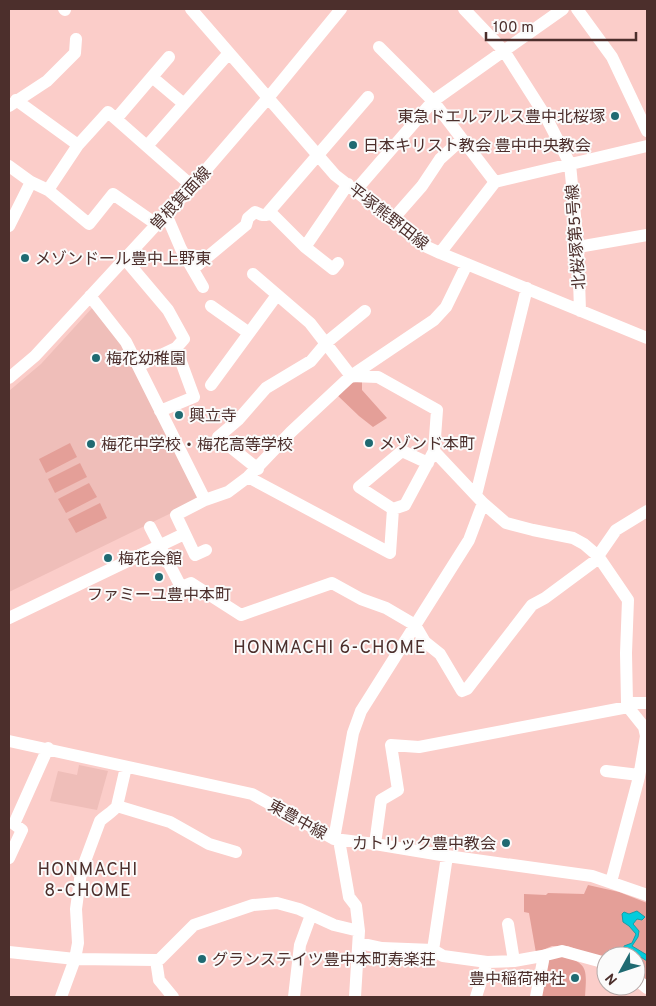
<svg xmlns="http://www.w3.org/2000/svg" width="656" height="1006" viewBox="0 0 656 1006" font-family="Overpass,'Noto Sans JP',sans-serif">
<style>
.built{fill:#efbeb9}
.green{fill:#e49f98}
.water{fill:#03ccdc;stroke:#199da7}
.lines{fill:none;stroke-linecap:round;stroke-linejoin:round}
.minor{stroke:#fff;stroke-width:12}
.poi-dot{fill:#1f6a72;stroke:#fbfbfb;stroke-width:2}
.labels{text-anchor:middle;stroke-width:4;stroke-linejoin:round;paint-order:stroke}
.poi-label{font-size:16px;fill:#4c2f2c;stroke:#fbfbfb;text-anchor:start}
.street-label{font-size:16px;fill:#4c2f2c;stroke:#fbfbfb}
.neighbourhood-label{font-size:18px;letter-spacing:1px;fill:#4c2f2c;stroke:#fbfbfb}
</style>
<rect width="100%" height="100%" fill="#fbcdc9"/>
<!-- built -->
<path class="built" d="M94,306L124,344L199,496L198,500L9,592V391L41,364Z
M79,765L108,771L97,810L50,801L58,771L77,775Z"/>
<!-- green -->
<path class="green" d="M362,380V390L387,418L373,427L359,416L336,394L345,385Z
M70,443L77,457L46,473L39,459Z
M80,463L87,477L55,493L48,479Z
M89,483L97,497L66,513L58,499Z
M100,503L107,518L76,533L68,519Z
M588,885L619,892L647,903V981L636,974V956H606V961L568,946H552L536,953L529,913L524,912V894L546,895L548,893L584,894Z
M558,954C588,964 587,966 585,997H541L546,961Z"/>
<!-- water -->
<path class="water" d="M637,911L645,917L642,920L637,919L633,924L639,931L638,937L632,946L647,955V961L630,950L627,952L623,951L624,946L632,943L636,934L629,926L623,922L622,914L624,912L629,914Z"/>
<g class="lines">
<!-- minor -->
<path class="minor" d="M64,9L65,10
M191,9L335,175L427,247L440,253L647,338
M464,9L504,51L546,117L570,164L578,247L580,311
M577,9L612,57L647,131
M379,47L433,101L495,182
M152,77L184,104
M16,100L78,145
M9,106L47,81L75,53L76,39
M116,119L169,57
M147,146L229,53
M9,166L31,182L48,190L89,224L113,194L156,224
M48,190L78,145L108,112L192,186
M356,190L433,101L563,9
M165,215L169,221L181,249L203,287
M266,215L368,97
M393,219L422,186L440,159L462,139
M9,226L31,182
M305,247L348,184
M578,247L647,235
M440,253L495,182L647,146
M124,258L168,310L184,339L176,348L138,366
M193,269L246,225L248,218L255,212L262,215L272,214L305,247L333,269L338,263
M90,296L126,342L205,500
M211,306L249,333
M9,378L35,356L192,186L268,98L341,9
M211,385L277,295
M160,411L194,397L176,348
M434,451L483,503L506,523L533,530L573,538L584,544L598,556L628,600L626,653L627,703L628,707L644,727L646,736L639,777L611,882
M258,469L218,437L238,420L266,388L311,361L327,342L365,311
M248,477L390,553L393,509L405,505L434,451L437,410L378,377L351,376L310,323L253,274
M476,495L527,288
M393,509L359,487L402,451L428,463
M150,527L181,587L191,583L241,615L332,583L361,599L386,608L415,625L425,642L440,654L462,691L467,689L532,605L545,598L599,558
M206,550L195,555L176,515L205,500L228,492L248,477L291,432L351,376L434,320L446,307L467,264
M598,556L616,530L647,511
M9,618L184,534
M627,703H647
M9,741L252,794L334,839L375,844L447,856L592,876L647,895
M606,771L639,775
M117,806L170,822L209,844L236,852
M334,839L353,733L361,711L469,540L483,503
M339,840L349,897L356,906L359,931L355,997
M375,844L381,800L398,790L391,745L419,747L628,707
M9,858L22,830L14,824L48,748
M508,924L514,961
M359,943L382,948L433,950L443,956L487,962L514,961L542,956L562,951L606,963
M433,950L447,856
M9,952L75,959L156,960
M636,979L647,988
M61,997L75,959L78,943L76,909L81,872L100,821C106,815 113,812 117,806L126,767
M173,997L159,980L156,960L160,959L194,925L253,905L277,903L299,909L334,925L359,931
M294,997L300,945L311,915
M476,997L487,962
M536,997L543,961L542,956"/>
</g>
<!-- markers -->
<g class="poi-dot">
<circle cx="615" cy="116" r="5"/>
<circle cx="353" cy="145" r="5"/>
<circle cx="25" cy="258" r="5"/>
<circle cx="96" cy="358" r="5"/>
<circle cx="179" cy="415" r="5"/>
<circle cx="369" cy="443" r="5"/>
<circle cx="91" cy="444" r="5"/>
<circle cx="108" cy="558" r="5"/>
<circle cx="159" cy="577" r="5"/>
<circle cx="506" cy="843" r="5"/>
<circle cx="202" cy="959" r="5"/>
<circle cx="575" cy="978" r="5"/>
</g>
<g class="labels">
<!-- poi labels -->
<g class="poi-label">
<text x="605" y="122" text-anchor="end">東急ドエルアルス豊中北桜塚</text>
<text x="363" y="151">日本キリスト教会 豊中中央教会</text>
<text x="35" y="264">メゾンドール豊中上野東</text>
<text x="106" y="364">梅花幼稚園</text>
<text x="189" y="421">興立寺</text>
<text x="379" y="449">メゾンド本町</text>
<text x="101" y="450">梅花中学校・梅花高等学校</text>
<text x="118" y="564">梅花会館</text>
<text x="159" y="600" text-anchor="middle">ファミーユ豊中本町</text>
<text x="496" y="849" text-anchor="end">カトリック豊中教会</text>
<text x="212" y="965">グランステイツ豊中本町寿楽荘</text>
<text x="565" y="984" text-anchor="end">豊中稲荷神社</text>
</g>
<!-- street labels -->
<g class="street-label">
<text transform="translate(180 198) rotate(-47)" y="6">曽根箕面線</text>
<text transform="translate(389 216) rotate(38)" y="6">平塚熊野田線</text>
<text transform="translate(575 237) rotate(-94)" y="6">北桜塚第5号線</text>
<text transform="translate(298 819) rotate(29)" y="6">東豊中線</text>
</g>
<!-- neighbourhood labels -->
<g class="neighbourhood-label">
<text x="330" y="653">HONMACHI 6-CHOME</text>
<text x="88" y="875">HONMACHI<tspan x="88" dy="21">8-CHOME</tspan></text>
</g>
</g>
<!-- border -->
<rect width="656" height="1006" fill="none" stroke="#4c2f2c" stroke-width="20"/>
<!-- north arrow -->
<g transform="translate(621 971) rotate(230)"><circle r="24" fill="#fbfbfb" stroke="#b5a9a8"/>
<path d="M0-4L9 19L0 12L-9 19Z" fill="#1f6a72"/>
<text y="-8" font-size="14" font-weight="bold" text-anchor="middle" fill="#4c2f2c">N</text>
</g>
<!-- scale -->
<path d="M486 32v8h150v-8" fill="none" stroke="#4c2f2c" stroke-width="2.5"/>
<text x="493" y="32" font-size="15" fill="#4c2f2c" stroke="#fbfbfb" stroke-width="4" paint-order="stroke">100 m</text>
</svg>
